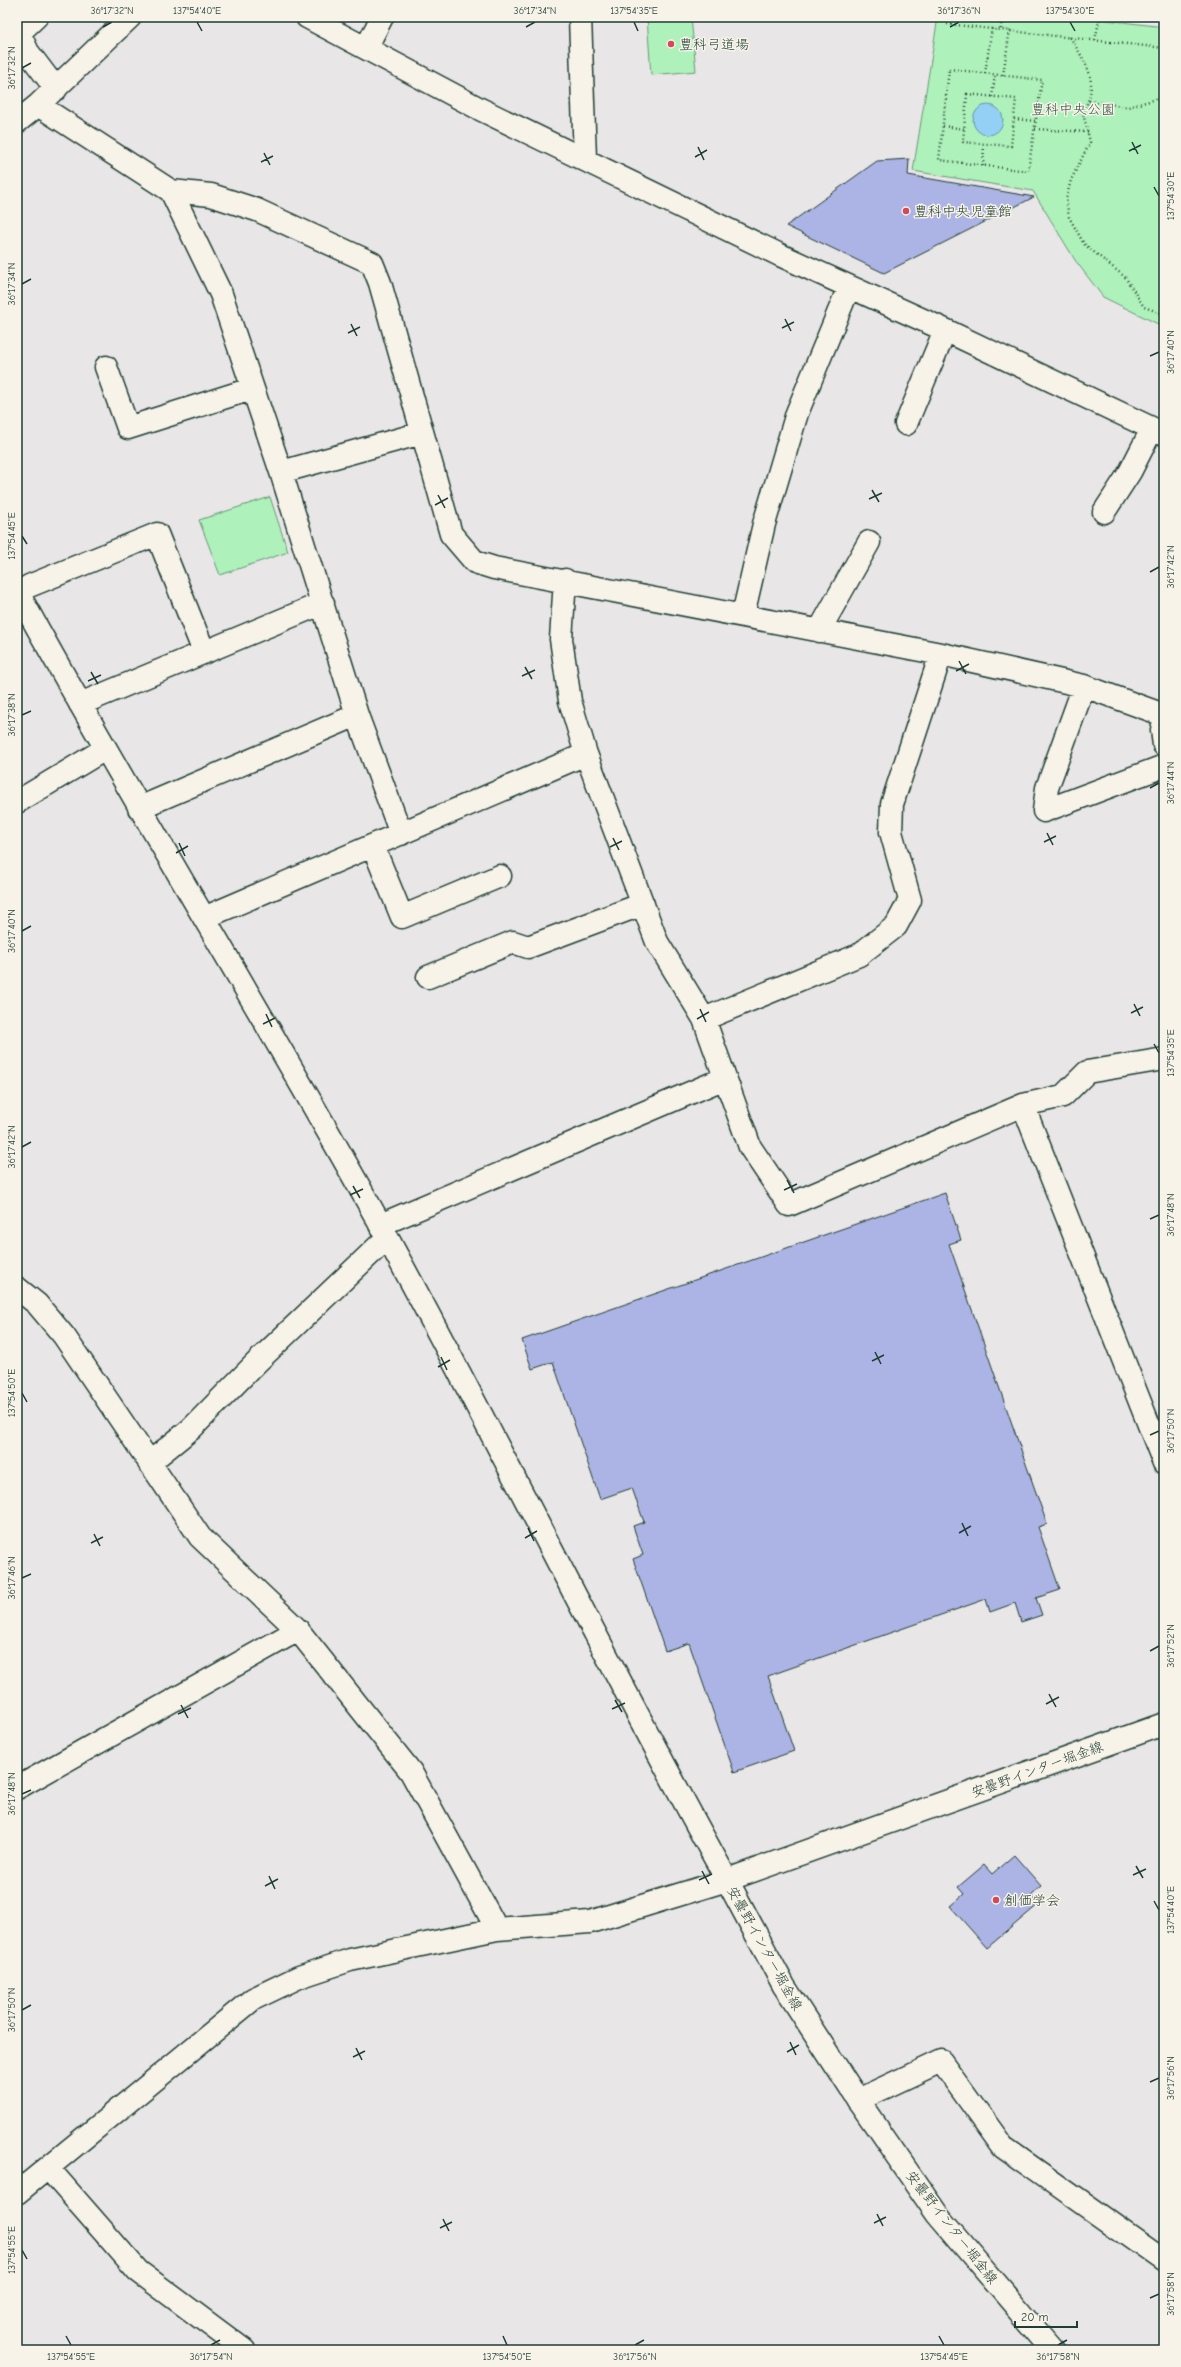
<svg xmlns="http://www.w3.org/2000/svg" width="1181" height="2367" viewBox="0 0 1181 2367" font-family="'Comic Neue','Klee One',sans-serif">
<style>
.green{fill:#aff1ba;stroke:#679777}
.water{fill:#94d0f5;stroke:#6595a8}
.building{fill:#acb4e5;stroke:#1f3d34}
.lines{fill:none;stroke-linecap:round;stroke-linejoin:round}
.minor-casing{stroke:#1f3d34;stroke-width:25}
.major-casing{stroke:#1f3d34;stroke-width:25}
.path{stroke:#1f3d34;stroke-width:2.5;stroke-dasharray:1 3;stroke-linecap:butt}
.minor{stroke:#f7f3e8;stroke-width:22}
.major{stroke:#f7f3e8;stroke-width:22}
.ticks{fill:none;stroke:#1f3d34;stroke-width:1.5}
.poi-dot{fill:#d1495b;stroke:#f7f3e8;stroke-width:1.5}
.labels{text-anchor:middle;stroke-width:3;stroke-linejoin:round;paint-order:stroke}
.poi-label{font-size:14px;fill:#1f3d34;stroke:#f7f3e8;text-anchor:start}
.park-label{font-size:14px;fill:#355848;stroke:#f7f3e8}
.street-label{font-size:14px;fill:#1f3d34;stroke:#f7f3e8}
.neatline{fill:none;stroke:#1f3d34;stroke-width:1.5}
.ticks-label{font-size:10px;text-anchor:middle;fill:#1f3d34}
</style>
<rect width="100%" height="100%" fill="#e8e6e7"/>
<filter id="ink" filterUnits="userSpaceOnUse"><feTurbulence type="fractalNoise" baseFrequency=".025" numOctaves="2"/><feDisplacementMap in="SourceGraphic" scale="8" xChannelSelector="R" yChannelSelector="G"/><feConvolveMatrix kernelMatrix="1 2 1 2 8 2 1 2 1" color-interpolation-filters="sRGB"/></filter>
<g filter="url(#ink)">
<!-- green -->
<path class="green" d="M647,17H691L696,71L651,75Z
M938,17H1080L1164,27V327L1103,297L1075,260L1033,191L913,171Z
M270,497L288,552L220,575L199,520Z"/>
<!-- water -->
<path class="water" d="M973 120a15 15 0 1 1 30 0a15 15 0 1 1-30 0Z"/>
<!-- building -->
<path class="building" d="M909,159L908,175L1034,197L884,273L786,226L877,161Z
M945,1193L961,1240L949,1244L1047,1524L1038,1527L1060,1590L1036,1598L1042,1615L1021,1622L1015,1603L990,1612L986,1599L768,1676L794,1751L734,1772L689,1643L665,1651L633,1559L643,1555L633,1526L644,1522L632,1488L600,1499L553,1362L532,1369L522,1340Z
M1014,1855L1041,1886L1031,1895L1039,1904L987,1948L950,1906L964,1894L958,1887L984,1865L992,1874Z"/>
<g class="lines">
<defs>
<path id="minor" d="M36,17L19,33L28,52L56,89
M307,17L480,109L780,255L945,330L1164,434
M580,17L585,159
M366,48L382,17
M38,105L171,191L211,195L257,210L372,263L380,283L451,534L475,562L494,568L941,654L1084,686L1164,715
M17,122L38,105L130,17
M171,191L221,294L281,472L357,715L401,834
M106,367L128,428L251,389
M906,424L945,330
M281,472L422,433
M1104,512L1130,472L1152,429
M565,580L561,639L570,701L586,754L657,942L704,1019L750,1147L789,1205L1023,1105L1164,1463
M29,586L157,534L204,652
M17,591C134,805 263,1012 381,1226C499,1442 607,1664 727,1880L590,1922L497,1929L350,1960L299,1977L253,1999L17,2193
M743,615L764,524L797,413L849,287
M819,631L869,542
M1084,686L1047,788L1044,811L1164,766
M80,704L323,603
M1164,721L1162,730L1164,745
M17,802L105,749
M139,808L357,715
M373,846L402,917L500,876
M206,917L586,754
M428,977L513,942L528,947L643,904
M704,1019L859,955L896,926L910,900L891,832L892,804L941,654
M1023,1105L1063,1096L1087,1072L1164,1059
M380,1225L725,1078
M17,1288L37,1304L64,1336L200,1537L298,1630L411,1772L497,1929
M149,1463L191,1429L257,1362L387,1238
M17,1788L298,1630
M858,2100L941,2061L1003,2147L1164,2261
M48,2168L138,2271L244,2350"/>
<path id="major" d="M1053,2350L937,2214L858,2100L784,1986L727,1880L1164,1724"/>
</defs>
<!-- minor casing -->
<use href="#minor" class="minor-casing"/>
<!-- major casing -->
<use href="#major" class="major-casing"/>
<!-- path -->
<path class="path" d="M947,24L1164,48
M1001,29L1002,17
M1070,37C1087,66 1100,79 1083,113L1090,142L1071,180L1066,199L1069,217L1084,244L1125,277L1144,307L1164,314
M1095,40L1100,17
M949,69L1042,80L1028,171L939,160Z
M985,73L992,28
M1003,75L1010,30
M967,94L1016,99L1011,146L963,142Z
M992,97L995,74
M1089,101L1128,107L1164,97
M1014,119L1036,121
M943,126L964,129
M1035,129L1088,132
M983,166L984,144"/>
<!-- minor -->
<use href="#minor" class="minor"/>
<!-- major -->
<use href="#major" class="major"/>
</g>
</g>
<!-- ticks -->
<path class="ticks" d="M197,22L202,31M634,22L638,31M1070,22L1075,31M103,27L112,22M526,27L535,22M950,27L959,22M22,68L31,63M1132,142L1138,154M698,147L704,160M1129,151L1141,145M264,153L270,165M695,157L707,150M261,162L273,156M1154,187L1159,196M22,284L31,279M785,319L791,331M351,324L357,336M782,328L794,322M348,333L360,327M1150,356L1159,352M872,490L879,502M438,495L445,508M869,499L882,493M435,505L448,498M22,536L27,544M1150,572L1159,567M959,661L966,674M525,667L532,679M956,671L969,664M91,672L98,684M522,676L535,670M88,681L101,675M22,715L31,711M1150,788L1159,783M1047,833L1053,845M613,838L619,850M1044,842L1056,836M179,843L185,856M610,847L622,841M176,853L188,846M22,931L31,926M1134,1004L1140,1016M700,1009L706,1022M1131,1013L1143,1007M266,1014L272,1027M697,1019L709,1012M263,1024L275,1018M1154,1044L1159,1053M22,1147L31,1142M787,1180L794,1193M353,1186L360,1198M784,1190L797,1184M350,1195L363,1189M1150,1219L1159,1215M875,1352L881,1364M441,1357L447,1370M872,1361L884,1355M438,1367L450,1360M22,1393L27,1402M1150,1435L1159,1431M962,1523L968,1536M528,1528L534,1541M959,1533L971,1526M94,1534L100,1546M525,1538L537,1531M91,1543L103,1537M22,1578L31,1574M1150,1651L1159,1646M1049,1694L1056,1707M615,1700L622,1712M1046,1704L1059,1697M181,1705L188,1718M612,1709L625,1703M178,1714L191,1708M22,1794L31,1790M1136,1866L1143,1878M702,1871L709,1884M1133,1875L1146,1869M269,1876L275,1889M699,1880L712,1874M265,1886L278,1879M1154,1901L1159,1910M22,2010L31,2005M790,2042L796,2055M356,2048L362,2060M787,2052L799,2045M353,2057L365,2051M1150,2082L1159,2078M877,2214L883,2226M443,2219L449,2231M874,2223L886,2217M440,2228L452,2222M22,2250L27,2259M1150,2298L1159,2294M66,2336L71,2345M503,2336L507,2345M939,2336L944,2345M211,2345L220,2340M635,2345L644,2340M1058,2345L1067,2340"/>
<!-- markers -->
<g class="poi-dot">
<circle cx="671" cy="44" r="4"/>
<circle cx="906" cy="211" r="4"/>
<circle cx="996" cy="1900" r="4"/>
</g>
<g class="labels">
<!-- poi labels -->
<g class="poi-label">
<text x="679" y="49">豊科弓道場</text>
<text x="914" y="216">豊科中央児童館</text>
<text x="1004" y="1905">創価学会</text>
</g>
<!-- park labels -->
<g class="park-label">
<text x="1073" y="114">豊科中央公園</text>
</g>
<!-- street labels -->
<g class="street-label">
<text transform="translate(1037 1769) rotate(-20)" y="5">安曇野インター堀金線</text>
<text transform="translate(765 1948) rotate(61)" y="5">安曇野インター堀金線</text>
<text transform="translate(952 2227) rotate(52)" y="5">安曇野インター堀金線</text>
</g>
</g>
<!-- margin -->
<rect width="1181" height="2367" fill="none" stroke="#f7f3e8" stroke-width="44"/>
<!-- scale -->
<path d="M1015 2321v6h62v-6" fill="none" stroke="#1f3d34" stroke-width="2"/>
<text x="1021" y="2321" font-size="12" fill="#1f3d34" stroke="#f7f3e8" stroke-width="3" paint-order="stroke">20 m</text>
<rect x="22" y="22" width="1137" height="2323" class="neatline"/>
<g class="ticks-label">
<text x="112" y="14">36°17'32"N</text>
<text x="197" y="14">137°54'40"E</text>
<text x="535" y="14">36°17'34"N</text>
<text x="634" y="14">137°54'35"E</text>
<text x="959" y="14">36°17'36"N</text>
<text x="1070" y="14">137°54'30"E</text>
<text transform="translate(11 68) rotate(-90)" y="4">36°17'32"N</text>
<text transform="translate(1170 196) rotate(-90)" y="4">137°54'30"E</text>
<text transform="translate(11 284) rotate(-90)" y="4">36°17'34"N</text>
<text transform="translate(1170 352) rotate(-90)" y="4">36°17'40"N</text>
<text transform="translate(11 536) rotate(-90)" y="4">137°54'45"E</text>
<text transform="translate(1170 567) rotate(-90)" y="4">36°17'42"N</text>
<text transform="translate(11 715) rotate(-90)" y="4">36°17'38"N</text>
<text transform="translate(1170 783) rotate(-90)" y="4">36°17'44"N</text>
<text transform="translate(11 931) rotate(-90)" y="4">36°17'40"N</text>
<text transform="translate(1170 1053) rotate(-90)" y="4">137°54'35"E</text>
<text transform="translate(11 1147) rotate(-90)" y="4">36°17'42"N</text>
<text transform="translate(1170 1215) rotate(-90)" y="4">36°17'48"N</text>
<text transform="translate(11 1393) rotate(-90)" y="4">137°54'50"E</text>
<text transform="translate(1170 1431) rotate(-90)" y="4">36°17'50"N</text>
<text transform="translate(11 1578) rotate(-90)" y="4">36°17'46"N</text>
<text transform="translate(1170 1646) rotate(-90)" y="4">36°17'52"N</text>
<text transform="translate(11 1794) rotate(-90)" y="4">36°17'48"N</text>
<text transform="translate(1170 1910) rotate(-90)" y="4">137°54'40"E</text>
<text transform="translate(11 2010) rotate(-90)" y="4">36°17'50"N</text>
<text transform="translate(1170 2078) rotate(-90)" y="4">36°17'56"N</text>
<text transform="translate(11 2250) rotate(-90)" y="4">137°54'55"E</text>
<text transform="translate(1170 2294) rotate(-90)" y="4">36°17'58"N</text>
<text x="71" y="2360">137°54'55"E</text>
<text x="211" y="2360">36°17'54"N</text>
<text x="507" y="2360">137°54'50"E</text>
<text x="635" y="2360">36°17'56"N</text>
<text x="944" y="2360">137°54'45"E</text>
<text x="1058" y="2360">36°17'58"N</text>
</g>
</svg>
